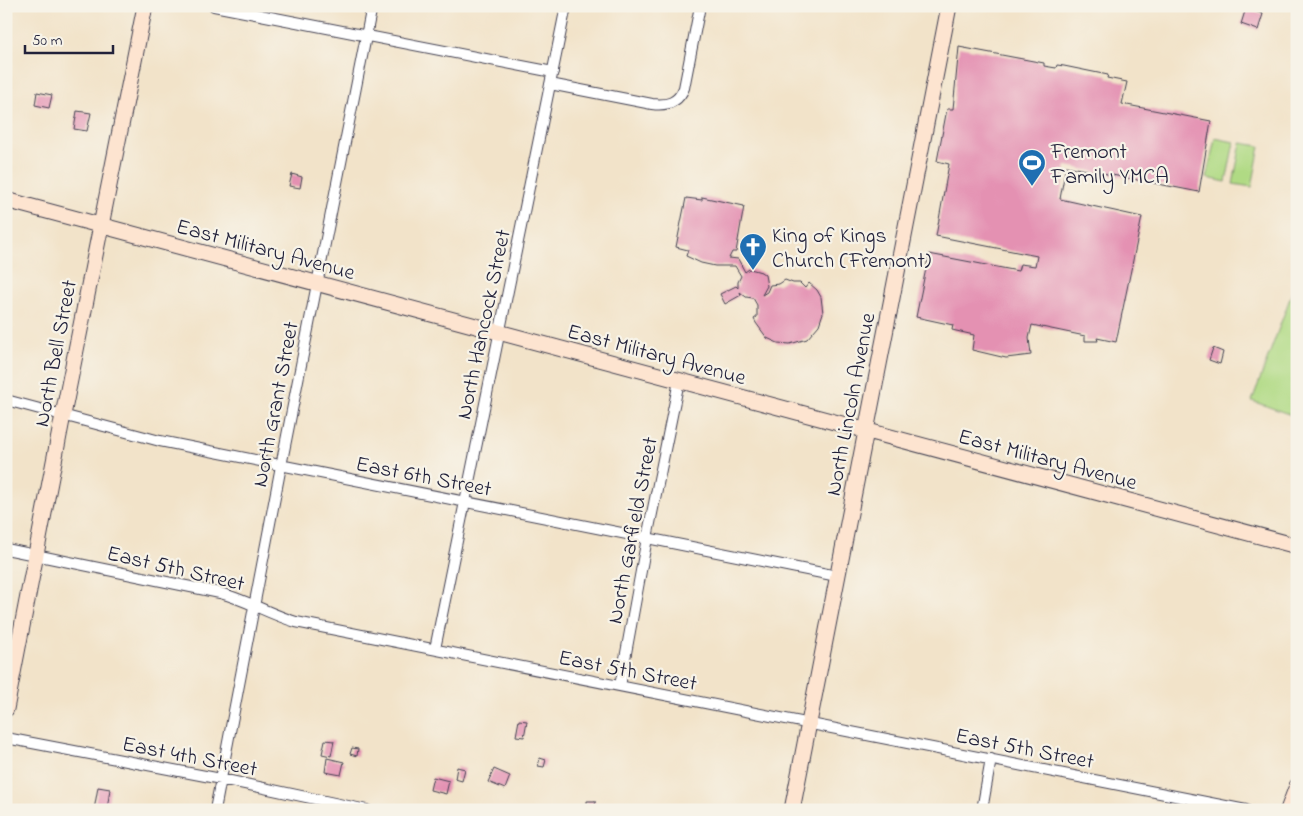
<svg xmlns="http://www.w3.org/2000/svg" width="1303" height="816" viewBox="0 0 1303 816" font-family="'Indie Flower',sans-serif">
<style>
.green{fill:#b0da84;stroke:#697e60}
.building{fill:#e491b2}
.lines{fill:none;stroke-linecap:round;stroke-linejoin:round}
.street-casing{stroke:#413f50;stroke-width:12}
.secondary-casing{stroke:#413f50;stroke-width:17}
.street{stroke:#fff;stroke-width:10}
.secondary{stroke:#fde4d0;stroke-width:15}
.labels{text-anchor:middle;stroke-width:4.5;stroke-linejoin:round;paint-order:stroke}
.poi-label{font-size:22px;fill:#22223b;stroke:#f7f3e8;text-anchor:start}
.street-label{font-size:22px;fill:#22223b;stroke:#f7f3e8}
</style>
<rect width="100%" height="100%" fill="#f7f3e8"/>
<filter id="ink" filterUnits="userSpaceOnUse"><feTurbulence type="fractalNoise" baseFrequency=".02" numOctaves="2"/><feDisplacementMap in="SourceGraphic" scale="10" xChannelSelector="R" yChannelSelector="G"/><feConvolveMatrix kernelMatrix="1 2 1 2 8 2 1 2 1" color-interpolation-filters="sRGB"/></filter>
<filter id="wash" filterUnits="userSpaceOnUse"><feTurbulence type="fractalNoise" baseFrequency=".0096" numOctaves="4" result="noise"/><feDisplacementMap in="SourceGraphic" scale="20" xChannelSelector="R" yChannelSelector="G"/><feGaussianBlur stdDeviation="1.12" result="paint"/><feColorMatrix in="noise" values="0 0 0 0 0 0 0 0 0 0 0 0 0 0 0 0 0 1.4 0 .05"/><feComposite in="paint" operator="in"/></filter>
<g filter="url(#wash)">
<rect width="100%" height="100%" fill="#f2e3c9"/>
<!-- green -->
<path class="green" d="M1215,138L1234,142L1226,182L1207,178Z
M1241,143L1260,146L1252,187L1233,184Z
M1297,279V417L1252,401Z"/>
<g id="blocks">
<!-- building -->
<path class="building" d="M1246,8L1263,14L1258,30L1241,24Z
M959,47L1044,63V66L1056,68L1057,65L1064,66L1108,75L1107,78L1127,82L1122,104L1211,121L1199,192L1066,166L1060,199L1142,217L1116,342L1097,338L1098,341H1085V336L1032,325L1029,338L1031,355L1006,358L972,350L974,335L952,330L953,325L916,317L929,254L1018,271L1020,264L1035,266L1037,256L936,236L949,164L937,161L947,109H953Z
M37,92L52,95L49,108L35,105Z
M77,111L91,113L87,131L74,129Z
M292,174L302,177L300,188L289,186Z
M702,197L744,206L736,252H732L729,258L738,259L745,272L749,269L754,270L761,272L765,275L767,286L762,295L767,292L770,285L779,284L785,280L793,283H800L805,288L809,283L817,290L821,297L823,313L819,325L807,339L790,344L778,343L767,338L756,323L754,319L757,317V305L753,298L746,297L740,292L741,295L725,304L720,294L736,286L738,288V282L741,276L735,266H715L701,263L686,256L688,250L676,247L686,198L702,200Z
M1213,348L1223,352L1220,364L1209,360Z
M519,720L527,721L524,737L516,736Z
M325,740L334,741L331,756L322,754Z
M352,748L358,749L357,756L350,754Z
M327,758L344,762L341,775L325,772Z
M540,758L546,760L544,767L538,766Z
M457,767L465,769L462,781L455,779Z
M494,769L510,776L505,789L488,782Z
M433,777L449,781L446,794L430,790Z
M98,787L110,789L107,810H94Z
M587,801H595L596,810H587Z"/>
</g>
</g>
<g filter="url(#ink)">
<use href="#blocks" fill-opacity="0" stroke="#413f50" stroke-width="1"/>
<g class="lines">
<defs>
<path id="street" d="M214,6L553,72
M550,84L652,104C667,106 678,103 684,88L700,6
M6,400L160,441L837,576
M6,549L220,593C247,600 269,614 296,622L1246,810
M435,649L566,6
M620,686L647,538L679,381
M6,738L221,779L367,810
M215,810L281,466L372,6
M982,810L991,759"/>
<path id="secondary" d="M6,200L1297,546
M6,709L63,415L145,6
M792,810L949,6
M1288,810L1297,786"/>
</defs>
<!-- street casing -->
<use href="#street" class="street-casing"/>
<!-- secondary casing -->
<use href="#secondary" class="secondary-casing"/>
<!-- street -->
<use href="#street" class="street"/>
<!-- secondary -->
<use href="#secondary" class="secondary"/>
</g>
</g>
<!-- icons -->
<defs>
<symbol id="stadium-pin" viewBox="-11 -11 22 30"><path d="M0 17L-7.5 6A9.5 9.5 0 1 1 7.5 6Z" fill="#1f6fb2" stroke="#f7f3e8"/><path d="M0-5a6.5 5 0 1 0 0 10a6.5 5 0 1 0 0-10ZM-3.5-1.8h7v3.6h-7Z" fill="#fff"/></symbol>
<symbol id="church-pin" viewBox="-11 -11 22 30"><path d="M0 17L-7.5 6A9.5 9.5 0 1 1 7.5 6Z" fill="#1f6fb2" stroke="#f7f3e8"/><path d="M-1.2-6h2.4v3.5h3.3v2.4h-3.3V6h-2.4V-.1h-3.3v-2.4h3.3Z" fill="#fff"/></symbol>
</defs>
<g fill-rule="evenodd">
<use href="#stadium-pin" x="1016" y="147" width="32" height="43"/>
<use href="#church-pin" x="737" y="231" width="32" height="43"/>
</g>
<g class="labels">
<!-- poi labels -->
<g class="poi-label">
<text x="1051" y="158">Fremont<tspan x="1051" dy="25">Family YMCA</tspan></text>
<text x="772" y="242">King of Kings<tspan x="772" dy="25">Church (Fremont)</tspan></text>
</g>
<!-- street labels -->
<g class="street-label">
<text transform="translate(266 248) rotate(15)" y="8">East Military Avenue</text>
<text transform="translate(482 324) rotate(-78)" y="8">North Hancock Street</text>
<text transform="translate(54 353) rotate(-79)" y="8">North Bell Street</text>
<text transform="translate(657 353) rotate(15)" y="8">East Military Avenue</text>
<text transform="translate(274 404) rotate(-79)" y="8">North Grant Street</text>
<text transform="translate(849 404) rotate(-79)" y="8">North Lincoln Avenue</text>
<text transform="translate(1048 458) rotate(15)" y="8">East Military Avenue</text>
<text transform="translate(424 475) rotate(11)" y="8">East 6th Street</text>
<text transform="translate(631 530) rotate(-79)" y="8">North Garfield Street</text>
<text transform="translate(176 567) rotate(13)" y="8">East 5th Street</text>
<text transform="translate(628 669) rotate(11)" y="8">East 5th Street</text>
<text transform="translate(1025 747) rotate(11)" y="8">East 5th Street</text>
<text transform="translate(190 755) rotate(11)" y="8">East 4th Street</text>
</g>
</g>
<!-- margin -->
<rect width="1303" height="816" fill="none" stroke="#f7f3e8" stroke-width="25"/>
<!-- scale -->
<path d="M25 45v8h88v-8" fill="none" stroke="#22223b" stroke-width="2.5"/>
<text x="32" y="45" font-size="15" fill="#22223b" stroke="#f7f3e8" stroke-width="4" paint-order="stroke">50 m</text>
</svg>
